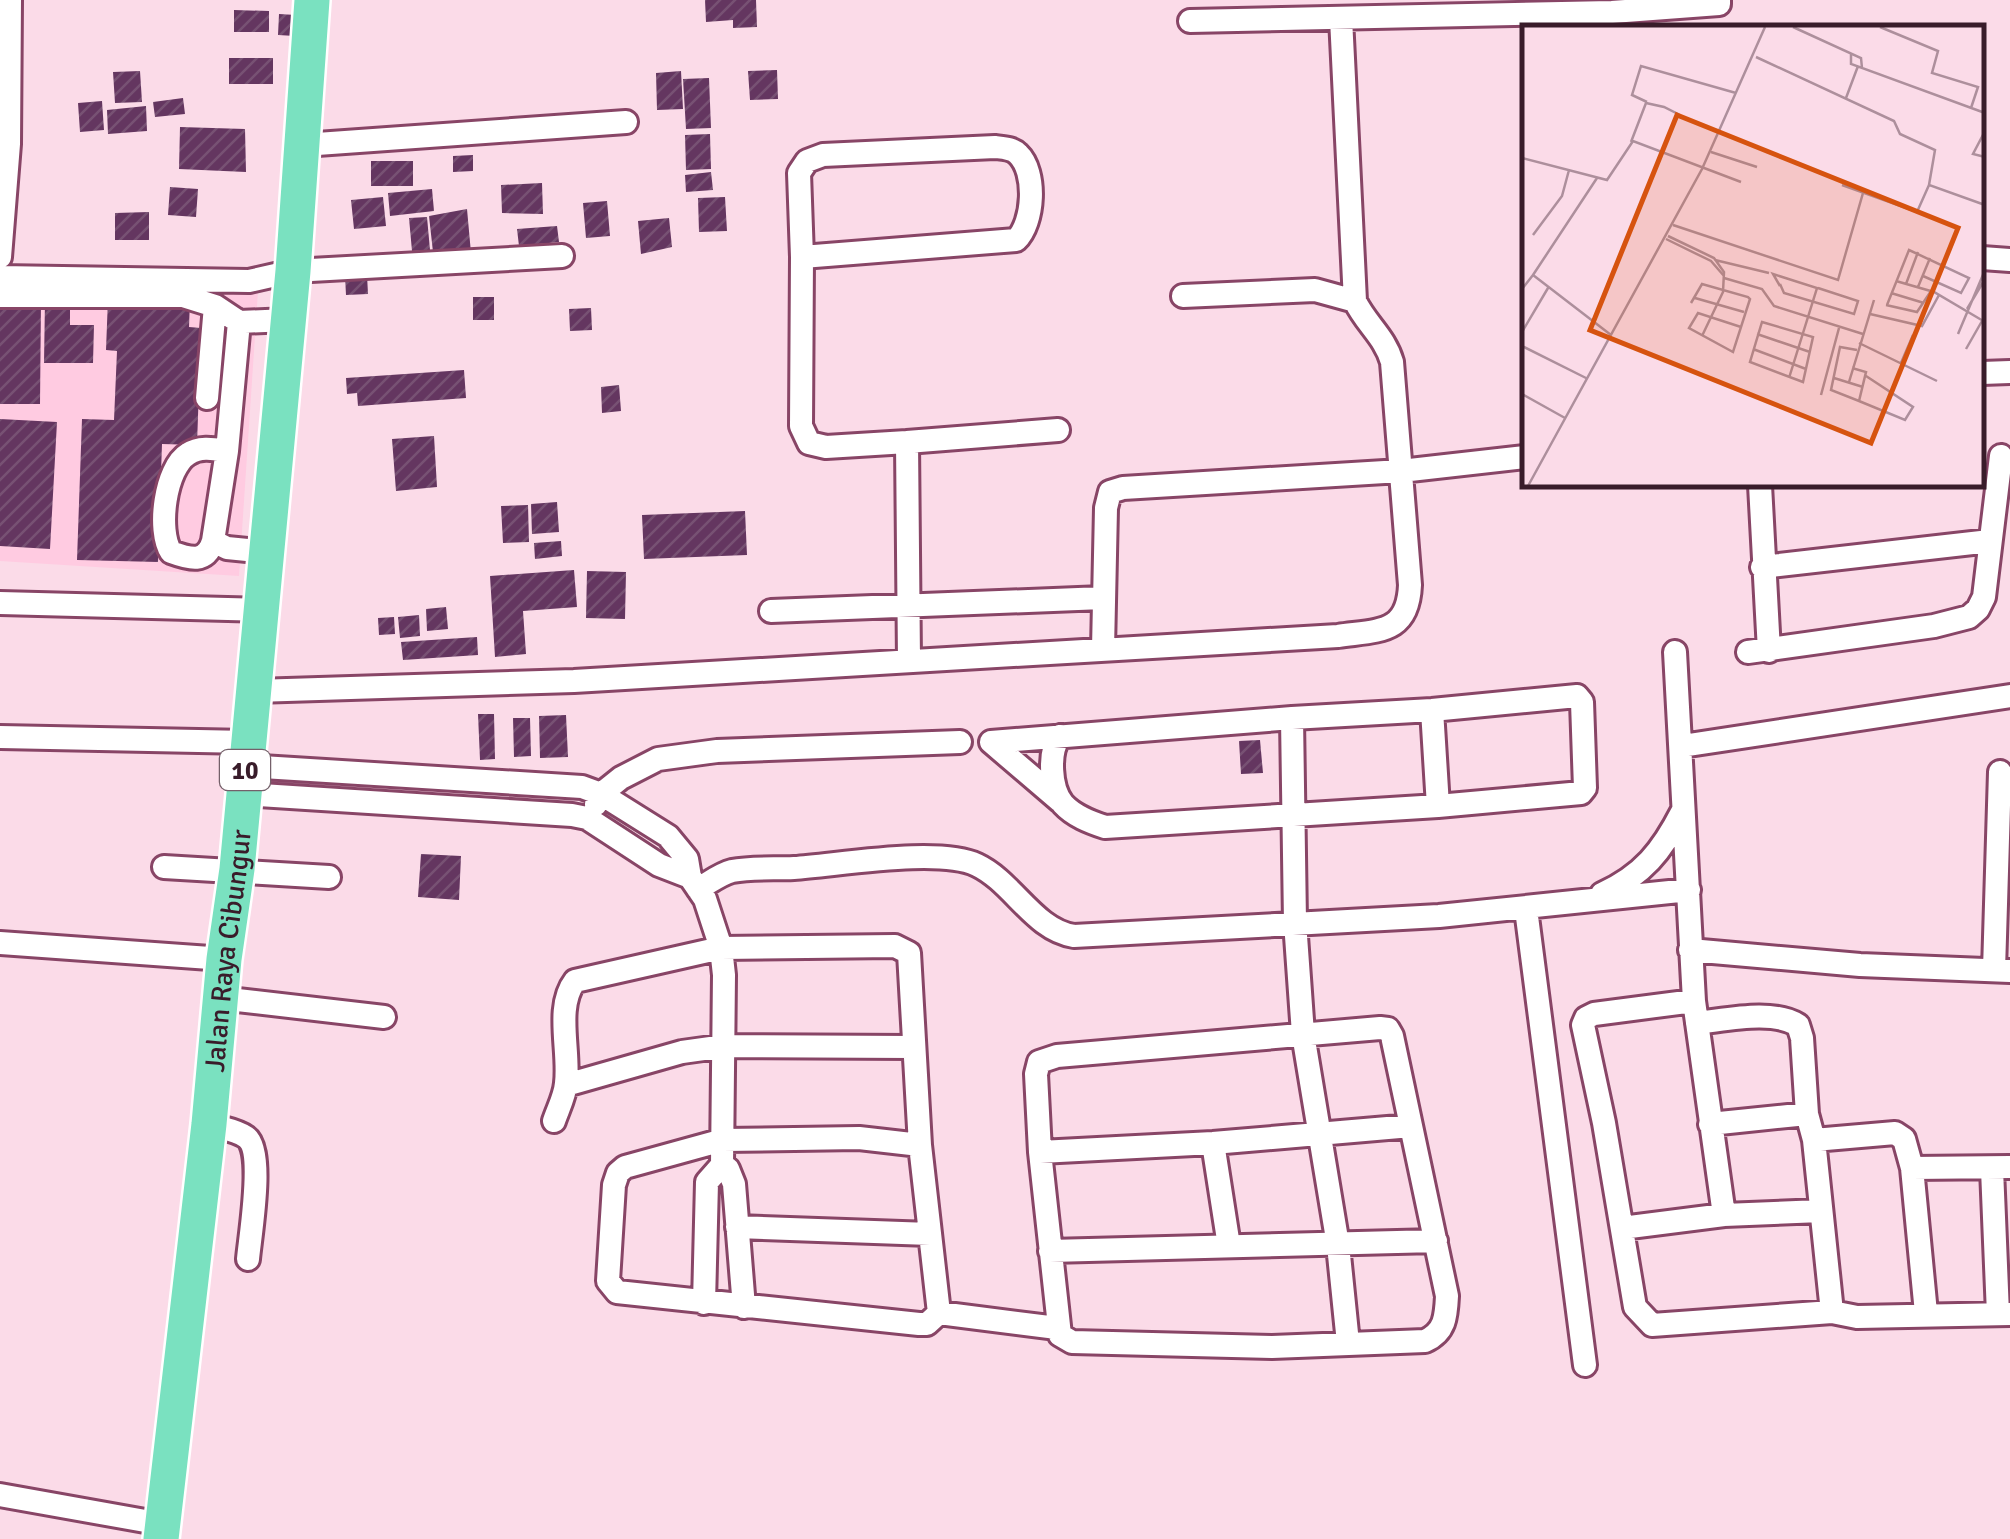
<svg xmlns="http://www.w3.org/2000/svg" width="2010" height="1539" viewBox="0 0 2010 1539" font-family="Signika,sans-serif">
<style>
.built{fill:#ffcbe1}
.building{fill:url(#building-hatch)}
.lines{fill:none;stroke-linecap:round;stroke-linejoin:round}
.minor-casing{stroke:#884566;stroke-width:28}
.highway-casing{stroke:#fff;stroke-width:40}
.minor{stroke:#fff;stroke-width:22}
.highway{stroke:#7ae1c0;stroke-width:35}
.labels{text-anchor:middle;stroke-width:10;stroke-linejoin:round;paint-order:stroke}
.shield{fill:#fff;stroke:#74606a;stroke-width:2.5}
.shield-label{font-size:25px;font-weight:bold;fill:#391c2a}
.street-label{font-size:28px;fill:#391c2a;stroke:#fff}
.inset-road{fill:none;stroke:#ad8f9c;stroke-width:2.5}
.view{fill:#d6530f;fill-opacity:0.15;stroke:#d6530f;stroke-width:5}
.inset-edge{fill:none;stroke:#391c2a;stroke-width:5}
</style>
<defs>
<pattern id="building-hatch" width="6" height="6" patternUnits="userSpaceOnUse" patternTransform="scale(2.5)"><rect width="6" height="6" fill="#643660"/><path d="M-1 1l2-2M0 6l6-6M5 7l2-2" fill="none" stroke="#775173"/></pattern>
</defs>
<rect width="100%" height="100%" fill="#fbdbe8"/>
<!-- built -->
<path class="built" d="M0,284L258,291L239,576L0,561Z"/>
<!-- building -->
<path class="building" d="M705,0H756L757,27L733,28V20L706,22Z
M234,10L269,11V32H234Z
M279,14L296,15L295,36L278,35Z
M229,58H273V84H229Z
M777,70L778,99L750,100L748,71Z
M140,71L142,102L115,103L113,72Z
M681,71L683,109L657,110L656,73Z
M709,78L711,128L686,129L683,79Z
M183,98L185,114L155,117L153,102Z
M102,101L104,130L80,132L78,103Z
M146,106L147,131L108,134L107,110Z
M180,127L245,129L246,172L179,169Z
M710,134L711,169L686,170L685,135Z
M473,155V171L453,172V156Z
M371,161H413V186H371Z
M711,172L713,190L686,192L685,175Z
M542,183L543,214L502,213L501,185Z
M170,187L198,189L196,217L168,215Z
M432,189L434,211L390,216L388,193Z
M383,197L386,226L354,229L351,200Z
M725,197L727,231L699,232L698,198Z
M607,201L610,236L586,238L583,203Z
M467,209L471,253L454,255L453,250L433,252L429,216Z
M149,212V240H115V213Z
M427,217L430,250L412,251L409,218Z
M669,218L672,247L641,254L638,221Z
M557,226L559,242L519,246L517,229Z
M367,275L368,294L346,295L345,276Z
M473,297H494V320H473Z
M108,298L190,300L189,327L201,328L197,445L162,444L158,562L77,560L82,419L114,420L117,351L106,350Z
M45,300H70V325H94L93,363H44Z
M0,301H41L40,404H0Z
M591,308L592,330L570,331L569,309Z
M464,370L466,398L358,406L357,393L347,394L346,378Z
M619,385L621,411L602,413L601,387Z
M0,419L57,422L50,549L0,546Z
M434,436L437,487L396,491L392,439Z
M557,502L559,532L532,534L531,504Z
M528,505L529,542L503,543L501,506Z
M745,511L747,555L644,559L642,515Z
M561,541L562,556L535,559L534,543Z
M574,570L577,607L523,611L526,654L495,657L490,576Z
M587,571L626,572L625,619L586,618Z
M446,607L448,629L427,631L426,609Z
M419,615L420,636L400,638L398,617Z
M394,617L395,634L379,635L378,618Z
M477,637L478,655L403,660L401,642Z
M478,714H494L495,759L480,760Z
M566,715L568,757L540,758L539,716Z
M513,718H530L531,756L514,757Z
M1260,740L1263,773L1241,774L1239,741Z
M421,854L461,856L459,900L418,897Z"/>
<g class="lines">
<defs>
<path id="minor" d="M1190,21L1612,12L1719,4V0
M303,145L626,122
M0,257L9,144L10,0
M802,257L1016,240C1034,223 1037,172 1018,154C1012,148 1004,148 995,147L823,155L807,161L799,173L802,257L801,426L809,443L826,447L907,442
M1982,258L2010,260
M0,277L249,281L293,271L562,256
M0,296H183L215,306L239,322
M1183,296L1315,290L1355,301
M1982,373L2010,372
M207,398L215,306
M227,451C214,449 200,446 188,454C165,468 157,531 171,552C190,559 206,564 213,541L227,451L239,322L288,320
M1760,485L1769,651
M213,541L227,548L267,552
M1762,567L1990,541
M0,603L262,610
M771,611L1103,598
M1103,649L1106,508L1110,492L1123,488L1401,471L1525,457
M1675,652L1694,1001L1724,1215
M1748,652L1934,626L1969,617L1978,609L1984,597L2001,456
M909,661L907,442L1058,430
M255,691L574,681L1338,636C1379,630 1408,634 1410,585L1392,362C1385,337 1366,324 1355,301L1341,18
M1432,710L1438,806
M1060,736C1048,752 1050,788 1063,804C1074,816 1090,822 1105,827L1438,806L1581,793L1585,788L1582,702L1577,696L1432,710L1292,718
M0,737L248,742
M1682,746L2010,696
M246,766L582,787L601,794L668,836L687,859L690,877L705,899L721,948L724,975L722,1165L728,1169L734,1184L744,1307
M244,794L572,815L587,818L659,865L690,877
M1060,801L991,742L1292,718L1295,922L1303,1034L1338,1245L1348,1343
M596,804L601,794L621,778L658,759L717,751L960,742
M164,867L329,877
M698,889C709,883 720,874 732,871C752,867 774,869 794,868C839,865 938,847 977,865C1013,882 1034,930 1074,936L1439,916L1689,890
M1602,894C1643,875 1662,851 1682,812
M1526,909L1585,1365
M0,943L224,959
M1690,950L1860,965L2010,971
M1994,970L2000,772
M220,998L384,1017
M1694,1001L1594,1014L1586,1018L1583,1025L1604,1123L1635,1307L1652,1325L1832,1312L1814,1140L1807,1114L1710,1124
M1697,1023C1726,1020 1772,1009 1798,1025L1802,1038L1807,1114
M1380,1028L1388,1029L1392,1036L1447,1296C1446,1317 1445,1332 1425,1341L1272,1347L1072,1342L1060,1335L1040,1152L1036,1074L1039,1062L1057,1056Z
M566,1085L682,1052L725,1046L913,1047
M554,1121C558,1109 565,1096 566,1083C570,1051 555,1007 575,981L721,948L895,946L909,953L920,1145L939,1313L927,1324H919L617,1292L608,1281L614,1185L618,1173L625,1167L723,1140L859,1138L920,1145
M209,1124C220,1128 237,1130 246,1137C265,1150 250,1236 248,1259
M1814,1140L1895,1133L1904,1139L1912,1168L2010,1167
M1213,1143L1229,1246
M1040,1152L1213,1143L1411,1126
M1912,1168L1926,1313
M1992,1169L1998,1314
M737,1227L930,1234
M1622,1228L1724,1215L1821,1211
M1050,1251L1436,1241
M704,1303L707,1182L722,1165
M1832,1312L1857,1317L2010,1314
M939,1313L1057,1328
M0,1495L162,1524"/>
<g id="highway">
<path id="s1" d="M161,1539L209,1124L224,959L237,869L293,271L312,0"/>
</g>
</defs>
<!-- minor casing -->
<use href="#minor" class="minor-casing"/>
<!-- highway casing -->
<use href="#highway" class="highway-casing"/>
<!-- minor -->
<use href="#minor" class="minor"/>
<!-- highway -->
<use href="#highway" class="highway"/>
</g>
<g class="labels">
<!-- shield labels -->
<rect class="shield" x="220" y="750" width="50" height="40" rx="8"/>
<g class="shield-label">
<text x="245" y="779">10</text>
</g>
<!-- street labels -->
<g class="street-label">
<text dy="10" stroke="none"><textPath href="#s1" startOffset="592">Jalan Raya Cibungur</textPath></text>
</g>
</g>
<!-- overview -->
<g transform="translate(1522 25)">
<rect width="462" height="462" fill="#fbdbe8"/>
<path class="inset-road" d="M271,2L339,33L340,43M358,2L416,26L410,48L456,62L449,83M329,29V39L463,88M234,32L372,96L378,109L413,125L407,160L463,180M324,73L336,41M125,77L110,70L119,41L214,68M463,106L451,129L463,132M109,117L124,78L142,82L156,89L139,128M189,127L235,142M0,133L85,155L111,116L219,157M320,160L395,187L407,160M151,200L316,255L341,168M11,210L40,171L47,145M146,211L192,233L202,247L201,267L180,311M144,214L189,236L202,251M193,235L247,248M11,250L75,153M202,253L240,264L252,281L341,309M374,256L412,267L463,297M258,259L262,268L332,289L336,276L296,263M384,259L396,227M258,261L251,249L295,263L267,353M396,262L408,233M0,264L11,250L89,310M369,268L402,278M173,273L222,287M169,278L180,259L226,272L228,274L211,327L167,303L176,288L219,302M364,280L395,287L409,266M365,280L387,225L447,253L439,268L401,251M445,284L463,254M348,289L400,301L417,270M240,297L291,312L281,357L228,337ZM0,307L26,263M235,309L288,327M436,309L463,245M337,318L415,356M0,321L64,353M231,324L284,344M444,324L460,296M379,338L391,310M330,343L344,347L337,376L309,365L318,322L335,325M312,353L341,362M327,357L352,275M0,369L43,393M299,370L317,303M337,376L383,395L391,382L344,351M6,461L180,144L243,2"/>
<path class="view" d="M155,90L436,203L349,418L68,305Z"/>
<rect width="462" height="462" class="inset-edge"/>
</g>
</svg>
